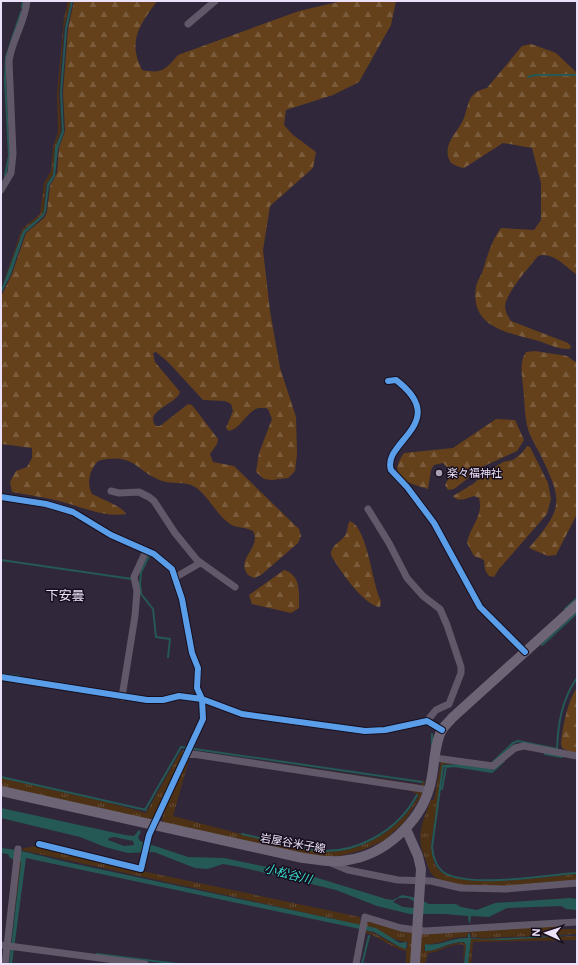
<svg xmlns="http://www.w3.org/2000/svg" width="578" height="965" viewBox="0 0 578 965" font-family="'DM Sans','Noto Sans JP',sans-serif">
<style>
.grass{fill:url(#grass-tufts)}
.forest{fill:url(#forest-firs)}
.water{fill:#245956;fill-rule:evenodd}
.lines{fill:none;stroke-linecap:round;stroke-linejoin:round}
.stream{stroke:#245956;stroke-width:2}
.street{stroke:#615969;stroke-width:7}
.secondary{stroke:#6d6476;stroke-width:10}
.cycleway-casing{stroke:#160e1d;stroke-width:8}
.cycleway{stroke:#5a9eea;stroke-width:6}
.poi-dot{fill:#aba0b6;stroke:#160e1d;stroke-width:1.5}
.labels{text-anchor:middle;stroke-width:3;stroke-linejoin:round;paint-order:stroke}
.poi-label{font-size:11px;fill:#ede1f9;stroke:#160e1d;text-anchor:start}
.street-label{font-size:11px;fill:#ede1f9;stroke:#160e1d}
.water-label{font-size:12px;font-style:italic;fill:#3be1d4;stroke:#160e1d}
.quarter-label{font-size:13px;fill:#ede1f9;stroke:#160e1d}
</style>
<defs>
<pattern id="grass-tufts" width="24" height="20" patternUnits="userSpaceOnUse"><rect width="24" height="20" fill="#4c3115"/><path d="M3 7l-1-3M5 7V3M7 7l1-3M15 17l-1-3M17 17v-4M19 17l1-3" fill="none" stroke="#664f38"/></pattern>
<pattern id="forest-firs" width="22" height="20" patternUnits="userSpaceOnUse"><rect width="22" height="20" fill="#64411a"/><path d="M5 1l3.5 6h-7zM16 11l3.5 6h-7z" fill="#7a5c3c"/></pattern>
</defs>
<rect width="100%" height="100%" fill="#31273a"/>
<!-- grass -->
<path class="grass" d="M68,1H71L64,28L59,93L61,131L55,148L53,175L46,184L44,211L41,216L23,231L1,289L22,229L40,214L44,183L51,171L53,147L58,132L57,94L64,18Z
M181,751H184L156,814L150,820L1,786V778L110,803L146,813Z
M190,756L173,816C207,825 242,835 276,842C292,846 308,851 324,852C364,852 401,829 419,795L402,787L421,791L422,795L404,822L385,840L363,850L336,857H319L164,823L162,819L166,805L185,760Z
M249,759L421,785L423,783L422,780L425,782L423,787Z
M441,762L461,764H444L443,766L431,844C432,853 432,863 439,870C461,891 548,876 577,874V881C546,884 458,896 435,877C428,872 428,864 425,858C415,837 423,820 431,800H434Z
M37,846L137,870L360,917L361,925L21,850L24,848Z
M19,861L21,862L10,945Z
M368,919L414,932L411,964H406V951C391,948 379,936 363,932V930C380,933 391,946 407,949L408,942C394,942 380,929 364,926Z
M556,926L561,929H577V934L483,938L471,937V933H468L467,937C451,936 440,945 425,944L424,951C439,952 450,941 464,943L466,945L463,964L464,945C453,941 439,953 428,953L425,964H419L422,933C467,929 511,930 556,926Z
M577,936V940L473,942L471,964H468L471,939Z"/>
<!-- forest -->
<path class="forest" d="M74,1H157C140,25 127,40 142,70C162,74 165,70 178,55L299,11L342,1H396L391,25L359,82L333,95L286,110L284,125L293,135L316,152L313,168L270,206L263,250L270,311L280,368L296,417L297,454L295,471L288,478L272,480L264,479L256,472L259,453L272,419L268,409C249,402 244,428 229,431L226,428L233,411L231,404L225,401L203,400L168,362L156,352L153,353L155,362L180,392C177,404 143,411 156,426H160L188,404L192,405L218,439L217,444L210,454L213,462L234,466L299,529L301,536L298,543L261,575L254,578L248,575C235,558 262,548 253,531C246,527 236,528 230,524C217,515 210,499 198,489C188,481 177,484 166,482C137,475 137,451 98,461C90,470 86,482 92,494C101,499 122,506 126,514C104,518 80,506 59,501C44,497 28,495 12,492L10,482L16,471L27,467L32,458V448L1,444V297L12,274L26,233L44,218L47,212L50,186L57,173L59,148L65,131L63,92L68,29Z
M531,44L556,53L577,73V275C566,267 552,251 538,256C529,267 506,293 505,306C505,312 508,316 511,321L568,343L571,346L570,349C557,350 543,341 531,339C504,332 470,325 476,287C477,281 481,276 483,270C488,254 491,242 501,228L534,230L541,220V183L532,148L503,143L464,168L459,167L451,163C440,145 458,133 464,118C470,102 467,93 487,88L522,46Z
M535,351L567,356L577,363V514L556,555L548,556L529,548C562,509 564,503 541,456C537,447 531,439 528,429C524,415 525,401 523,387C522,373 519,363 526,352Z
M496,419L515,420L524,440L517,451L484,466L454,489L448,490L445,485L451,474L449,469L443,463L434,465L431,470L428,489C408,483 386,478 404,453L453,448Z
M527,446L530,447L548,483L551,499L547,514L499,569L494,577L489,576L485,570L484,560L474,556L467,543C470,526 484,516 479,498L474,496C467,498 458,503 453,496L473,484L487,472L503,462L513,460L522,453Z
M350,521C368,528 372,585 381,601L380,607C364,606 338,568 331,555C331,545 339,543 344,537C349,532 346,526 350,521Z
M284,570C301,575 299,592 299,608L291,613L252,604L249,595Z
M577,687V753L568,751L562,748L561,744C563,724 567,704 577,687Z"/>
<!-- water -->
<path class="water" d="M71,1H73L67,29L62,92L64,132L58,149L55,176L49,186L46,211L43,217L25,233L11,274L1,294V290L23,231L41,216L44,211L47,184L53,175L55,148L62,131L60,93L65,28Z
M1,808L125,835L134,836L139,830L141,832L138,837L140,841L188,857L224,858L281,870L295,871L386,899L393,900L402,895L417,898L429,904H456L461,907L477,910L495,903L570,898L577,899V910L566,909L561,906L507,908L489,917L471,916L470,923H469L468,916L445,914H410L377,906L336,890L240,867L223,864L208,869L195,868L154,852L128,853L105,847L80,837L1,818ZM114,837L133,841L134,845L124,846L108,840L109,838ZM398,898H408L415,902L414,908L403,907L393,902Z
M1,848C24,850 47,858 71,863L376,928L400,943L407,942L406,949L400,947L374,932L26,858L12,964H9L21,862L10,858L8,854L1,853Z
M468,933L470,934V938L485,939L577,935L504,940L471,939L468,964H464L466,945L464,942C450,941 439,951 425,951V944C440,947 452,937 468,938Z"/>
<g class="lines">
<!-- stream -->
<path class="stream" d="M22,8L23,1
M528,77L535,75H577
M5,176L9,156L5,80L6,57L21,12
M149,556L141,572L140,584L141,594L153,609L156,637L170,639L168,657
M1,560L132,579
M565,609L577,598
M542,645L577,613
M1,674L19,676
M432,745V734
M545,754L562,757
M493,762L513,743L518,741L557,749C558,723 562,699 577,678
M491,770L458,765L443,766L432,847C433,856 435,866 443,872C469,889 546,875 577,873
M1,777L146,810
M440,789H442L446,767L454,766L492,772L504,761
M145,810L181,747L422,782
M242,834C265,839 289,846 313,850C355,856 398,831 417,795
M97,954L178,964
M362,964L369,936"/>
<!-- street -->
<path class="street" d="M188,24L215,1
M1,190L11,173L13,154L9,61C12,40 25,22 27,1
M388,381L396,380C452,423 381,442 391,470L407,487L434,523L480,607L525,652
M111,491L119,493L139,492L149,497L154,501L175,533L197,560L235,587
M1,497L46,504L73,512L111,535L154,554L172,569L182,599L192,653L198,668L197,688L202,699L203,719L149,835L141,869L39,844
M368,509L389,543L407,578L423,596L440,609L447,625L461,667V673L449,704L436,710L427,721
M176,577L200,563
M1,677L147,700H163L179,696L202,699L242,714L365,731L385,730L427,721L442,730
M122,697L135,616L137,591L134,577L146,551
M186,753L429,790
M435,758L493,766L515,748L524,746L577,756
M331,863L348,870L398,880L431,881L461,888L506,889L577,883
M1,945L145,964
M5,964L18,849
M356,964L365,917L401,928L425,931L577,922"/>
<!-- secondary -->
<path class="secondary" d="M1,791L303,858C318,860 333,863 348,860C384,855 419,823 429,789C435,772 433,745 442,730C444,726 449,722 452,718L577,605
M406,829L418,856L421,869L415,964"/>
<defs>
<path id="cycleway" d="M388,381L396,380C452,423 381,442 391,470L407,487L434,523L480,607L525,652
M1,497L46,504L73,512L111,535L154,554L172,569L182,599L192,653L198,668L197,688L202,699L203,719L149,835L141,869L39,844
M1,677L147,700H163L179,696L202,699L242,714L365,731L385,730L427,721L442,730"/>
</defs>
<!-- cycleway casing -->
<use href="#cycleway" class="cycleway-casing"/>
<!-- cycleway -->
<use href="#cycleway" class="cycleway"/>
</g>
<!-- markers -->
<circle class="poi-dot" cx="439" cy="473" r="4"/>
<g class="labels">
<!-- poi labels -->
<g class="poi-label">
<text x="447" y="477">楽々福神社</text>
</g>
<!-- street labels -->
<g class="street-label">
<text transform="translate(293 843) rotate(10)" y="4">岩屋谷米子線</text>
</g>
<!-- water labels -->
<g class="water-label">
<text transform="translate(288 874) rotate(14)" y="4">小松谷川</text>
</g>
<!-- quarter labels -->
<g class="quarter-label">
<text x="65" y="600">下安曇</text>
</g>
</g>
<!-- border -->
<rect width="578" height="965" fill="none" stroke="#ede1f9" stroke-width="4"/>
<!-- north arrow -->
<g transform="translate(546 933) rotate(273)" stroke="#160e1d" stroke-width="3" paint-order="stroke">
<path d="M0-3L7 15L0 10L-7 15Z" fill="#ede1f9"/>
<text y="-6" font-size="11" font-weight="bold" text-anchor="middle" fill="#ede1f9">N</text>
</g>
</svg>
